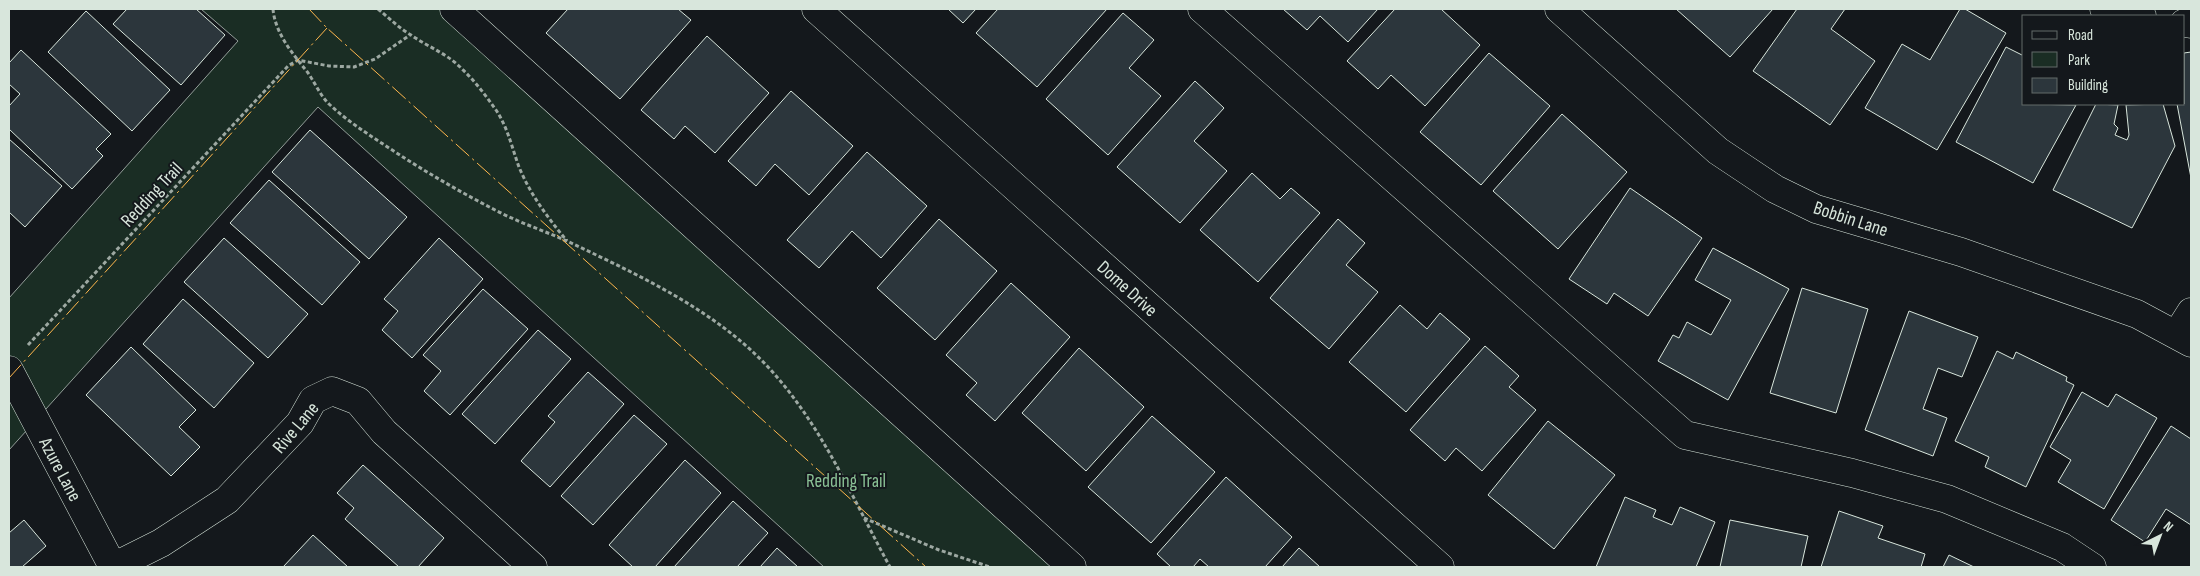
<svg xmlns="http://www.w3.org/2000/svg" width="2200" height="576" viewBox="0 0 2200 576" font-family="'Sofia Sans Condensed',sans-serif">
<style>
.green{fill:#1a2d24;stroke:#939e99}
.building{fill:#2c363c;stroke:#d8e6dc}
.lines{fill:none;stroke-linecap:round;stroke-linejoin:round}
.minor-casing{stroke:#d8e6dc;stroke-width:29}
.path{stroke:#9da8a2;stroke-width:3;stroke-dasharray:4 2.5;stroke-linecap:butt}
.minor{stroke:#14181c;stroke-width:28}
.power{stroke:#ffb74d;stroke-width:1;stroke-dasharray:18 4 2.5 4;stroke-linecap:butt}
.labels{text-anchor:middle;stroke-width:4;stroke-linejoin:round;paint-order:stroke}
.street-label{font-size:19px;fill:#d8e6dc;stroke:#14181c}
.park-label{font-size:19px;fill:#8ac095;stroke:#14181c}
</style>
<rect width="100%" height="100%" fill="#14181c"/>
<!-- green -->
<path class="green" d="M201,9H443L1062,567H824L318,107L9,450V298L238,41Z"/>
<!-- building -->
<path class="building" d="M127,9H196L225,35L181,85L113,24Z
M568,9H678L691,20L620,99L546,33Z
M948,9H976L963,23Z
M998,9H1107L1037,87L976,33Z
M1283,9H1378L1348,42L1320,16L1307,30Z
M1395,9H1441L1480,45L1425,106L1391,75L1378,89L1347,61Z
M1676,9H1773L1730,57Z
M1797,9H1845L1831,29L1875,61L1830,125L1753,71Z
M1960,9H1965L2006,33L1937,150L1865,108L1902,44L1930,60Z
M86,11L170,90L132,131L48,52Z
M1123,13L1154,40L1129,68L1161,96L1108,155L1046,99Z
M707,36L769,93L715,153L685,126L674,139L641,110Z
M2006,47L2024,56V104L2076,105L2033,183L1956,142Z
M21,50L111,134L96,149L103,156L72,189L9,129V106L20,94L9,84V63Z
M2191,52V178L2177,104H2184V53Z
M1489,53L1550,106L1481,185L1420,132Z
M1195,81L1224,108L1194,141L1227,171L1180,223L1117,167Z
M791,91L853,146L809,195L775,164L756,186L728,161Z
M2096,104L2118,105L2114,124L2118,128L2115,135L2127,140L2129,135L2126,105L2163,104L2175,146L2132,228L2053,190Z
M1562,114L1627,172L1558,249L1493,191Z
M310,130L407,217L369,259L272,172Z
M9,139L62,186L25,227L9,212Z
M867,152L927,206L881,258L852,231L819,268L787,240Z
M1252,173L1280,199L1291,188L1320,213L1258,282L1200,230Z
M269,180L360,262L322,305L230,223Z
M1630,188L1702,238L1648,316L1614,293L1607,304L1569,279Z
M939,219L997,271L935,340L877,288Z
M1338,219L1365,243L1346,265L1378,292L1329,349L1270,298Z
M224,238L308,314L268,358L184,282Z
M439,238L483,279L412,358L382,330L398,311L384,299Z
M1713,248L1789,289L1728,400L1658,361L1673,335L1679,338L1687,322L1711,335L1731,300L1695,280Z
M1011,283L1070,337L995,421L966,395L977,383L946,355Z
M1802,288L1868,309L1836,413L1770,393Z
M483,289L528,329L450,415L424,391L441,371L423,355Z
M183,299L254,363L214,408L143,344Z
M1400,305L1427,329L1440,313L1470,339L1406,412L1349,362Z
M1909,311L1978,337L1962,377L1938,368L1923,409L1947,418L1933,456L1865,430Z
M538,330L571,359L495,444L462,414Z
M1485,346L1519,376L1509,387L1536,410L1482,471L1456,448L1445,461L1410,430Z
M131,347L196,410L179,427L200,447L171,476L86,395Z
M1079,348L1144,407L1086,471L1022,413Z
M1997,351L2013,359L2016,352L2067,377L2066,381L2074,385L2026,487L1985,467L1989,457L1955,441Z
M588,372L624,404L550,487L521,461L555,422L548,416Z
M2082,392L2108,407L2116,394L2157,418L2104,509L2058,482L2071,460L2050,447Z
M634,415L667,444L593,525L561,496Z
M1152,416L1215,472L1151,543L1088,487Z
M1548,421L1615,475L1554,549L1488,495Z
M2171,426L2191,439V525L2166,509L2145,542L2111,520Z
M685,460L721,493L655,567H633L609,545Z
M363,465L444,538L418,567H399L345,519L354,508L337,493Z
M1226,477L1292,537L1265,567H1209L1200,559L1193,567H1171L1157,554Z
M1625,497L1656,510L1653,517L1672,525L1680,507L1715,522L1696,567H1596Z
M733,501L768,533L737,567H674Z
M1839,511L1883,526L1878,538L1925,554L1921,567H1821Z
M24,520L46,546L22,567H9V533Z
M1730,520L1808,536L1801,567H1720Z
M313,535L348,567H283Z
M777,548L798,567H760Z
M1299,548L1320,567H1282Z
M1949,555L1974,567H1943Z"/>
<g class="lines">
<defs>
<path id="minor" d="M454,9L1072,567
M816,9L1440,567
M1202,9L1685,435L1852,473L1947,499L2062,547L2092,567
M1559,9L1718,151L1775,189L1816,209L1961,252L2137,314L2191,343
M2104,9L2142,16
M2184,23L2191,24
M2177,334L2191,312
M9,370L113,567
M113,567L161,543L227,500L300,423L313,400L332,391L358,401L384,432L533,567"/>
</defs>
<!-- minor casing -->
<use href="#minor" class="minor-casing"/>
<!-- path -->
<path class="path" d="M273,9C275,32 291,52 305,69C314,80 319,94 329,104C347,121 368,134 389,148C424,171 460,192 497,211C520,223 545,231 569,242C632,272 702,304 754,353C816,411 850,494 890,567
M378,9C389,18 399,28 411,35C428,47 448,54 462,69C475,81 486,96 496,110C508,128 512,148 519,167C530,194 548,218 567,241
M28,345L288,66L298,60L329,66L354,67L375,59L410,35
M864,518L939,550L990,567"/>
<!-- minor -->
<use href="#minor" class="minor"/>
<!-- power -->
<path class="power" d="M309,9L327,28L926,567
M9,378L327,28"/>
</g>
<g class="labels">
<!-- street labels -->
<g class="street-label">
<text transform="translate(151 194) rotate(-47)" y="7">Redding Trail</text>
<text transform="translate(1851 218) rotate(18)" y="7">Bobbin Lane</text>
<text transform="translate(1128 288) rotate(42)" y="7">Dome Drive</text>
<text transform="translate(295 427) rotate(-50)" y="7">Rive Lane</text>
<text transform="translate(61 469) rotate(62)" y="7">Azure Lane</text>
</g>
<!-- park labels -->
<g class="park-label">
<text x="846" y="487">Redding Trail</text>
</g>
</g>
<!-- border -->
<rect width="2200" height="576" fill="none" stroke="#d8e6dc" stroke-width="20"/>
<!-- legend -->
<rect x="2022" y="15" width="162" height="90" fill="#14181c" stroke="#626a69"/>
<rect x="2032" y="31" width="25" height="8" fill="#14181c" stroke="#626a69"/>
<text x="2068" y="40" font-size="15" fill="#d8e6dc">Road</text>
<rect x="2032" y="52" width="25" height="15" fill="#1a2d24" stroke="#626a69"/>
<text x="2068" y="65" font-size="15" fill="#d8e6dc">Park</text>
<rect x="2032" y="78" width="25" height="15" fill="#2c363c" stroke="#626a69"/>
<text x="2068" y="90" font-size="15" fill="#d8e6dc">Building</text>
<!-- north arrow -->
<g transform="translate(2160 536) rotate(42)" stroke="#14181c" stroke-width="4" paint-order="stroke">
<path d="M0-4L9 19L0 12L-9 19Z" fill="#d8e6dc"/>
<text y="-8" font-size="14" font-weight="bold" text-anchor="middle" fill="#d8e6dc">N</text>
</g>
</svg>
